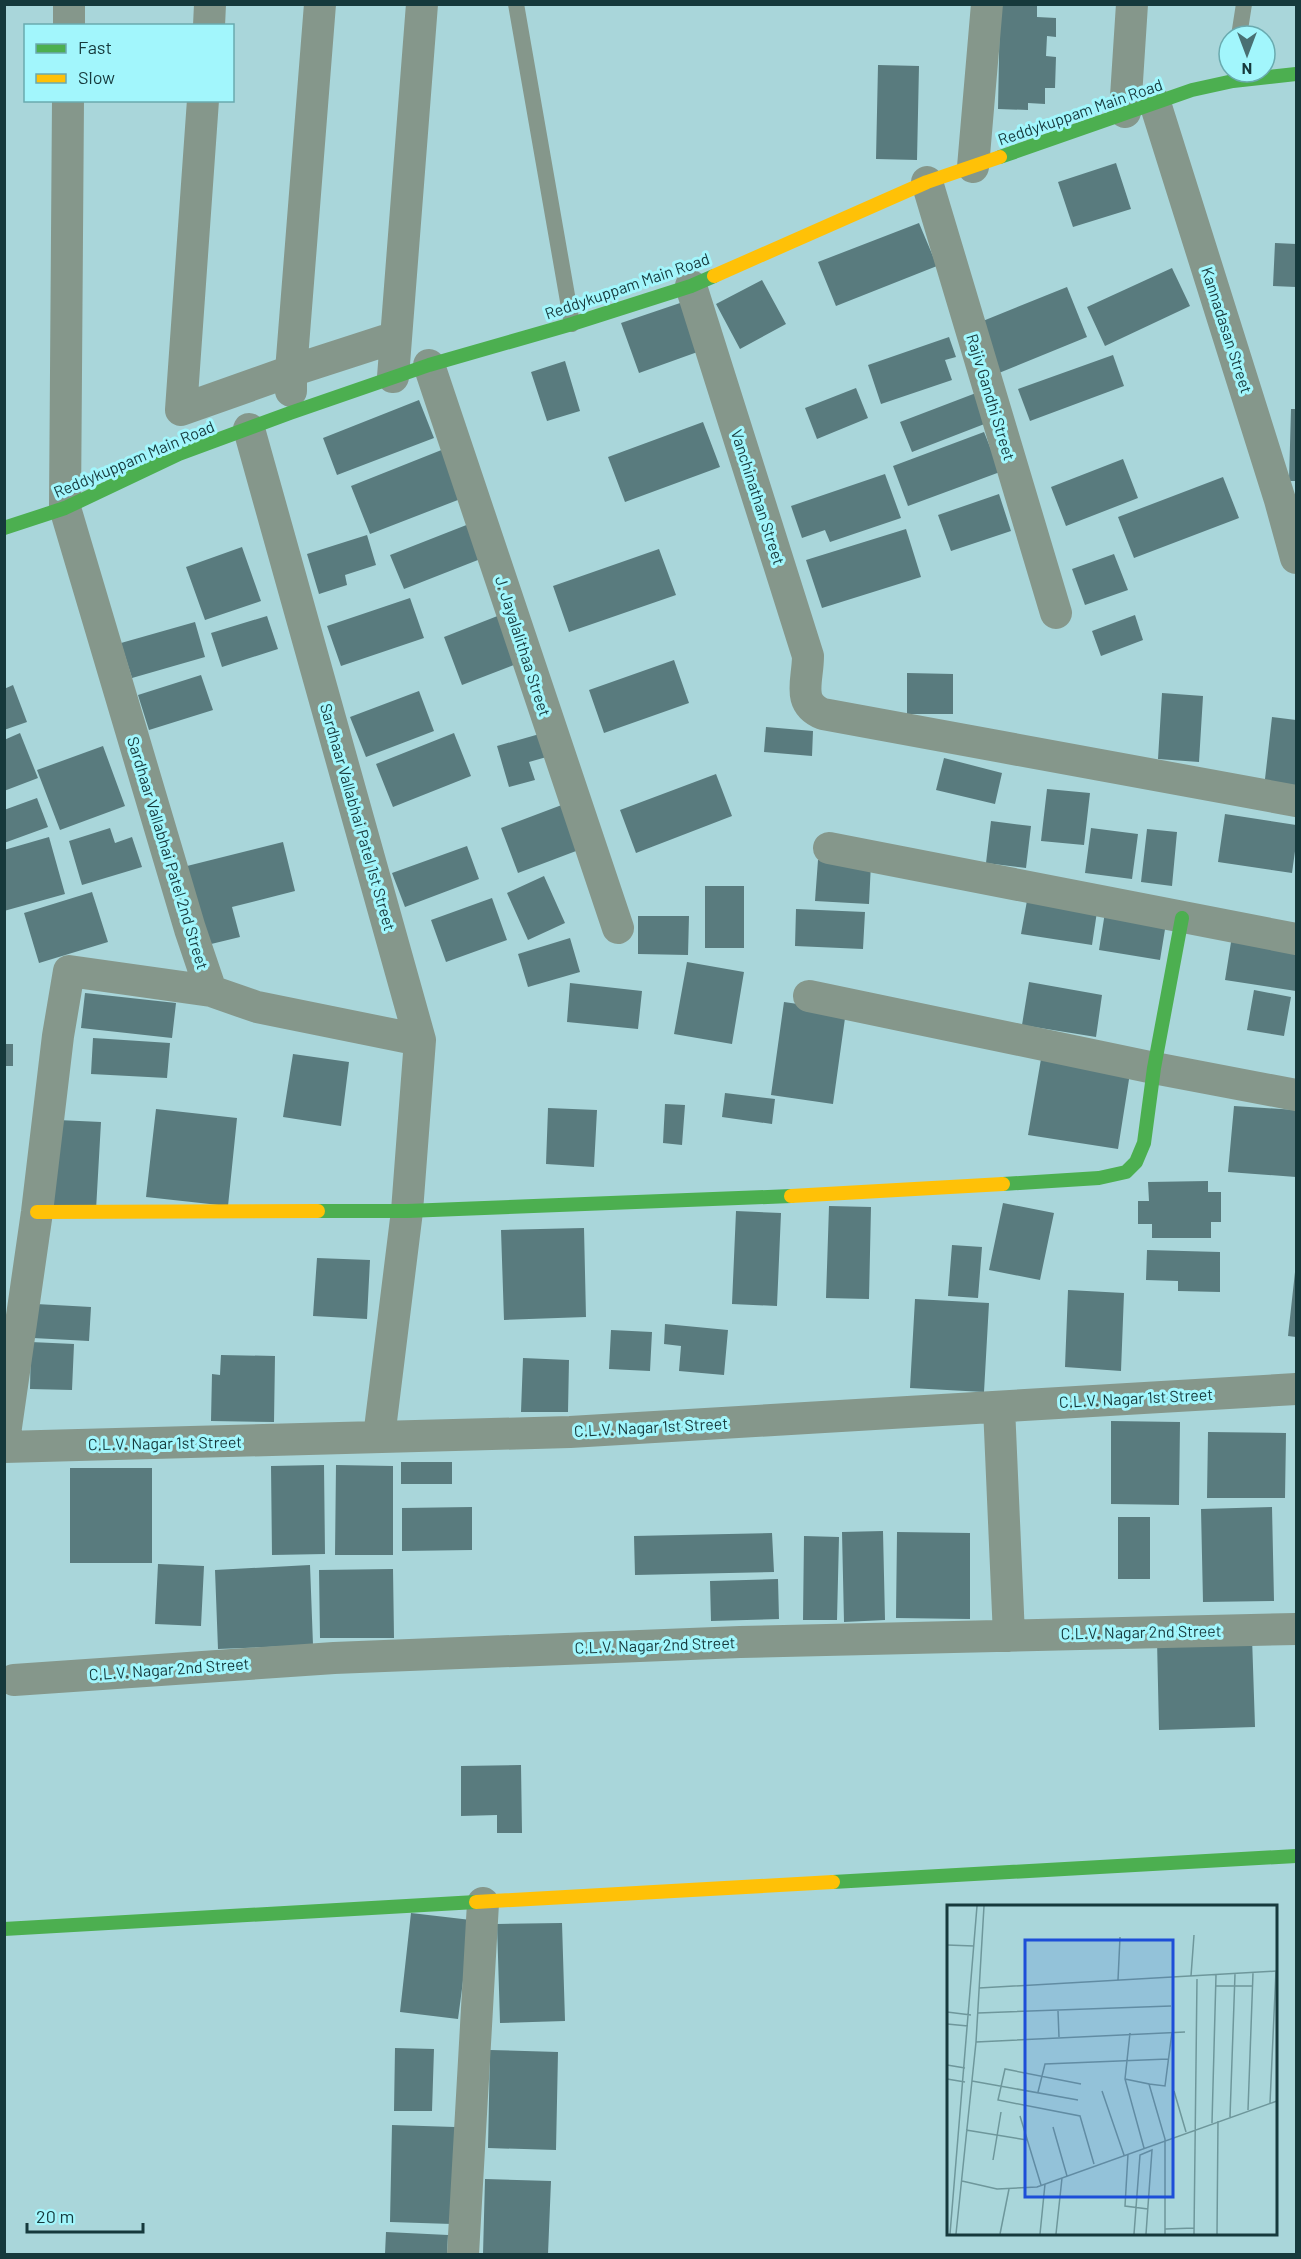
<svg xmlns="http://www.w3.org/2000/svg" width="1301" height="2259" viewBox="0 0 1301 2259" font-family="Barlow,sans-serif">
<style>
.building{fill:#597b7e}
.lines{fill:none;stroke-linecap:round;stroke-linejoin:round}
.lane{stroke:#85978b;stroke-width:16}
.street{stroke:#85978b;stroke-width:32}
.fast{stroke:#4caf50;stroke-width:14}
.slow{stroke:#ffc107;stroke-width:14}
.labels{text-anchor:middle;stroke-width:6;stroke-linejoin:round;paint-order:stroke}
.street-label{font-size:16px;fill:#16393c;stroke:#a2f6fc}
.inset-road{fill:none;stroke:#6e979b;stroke-width:1.5}
.view{fill:#1d4ed8;fill-opacity:0.15;stroke:#1d4ed8;stroke-width:3}
.inset-edge{fill:none;stroke:#16393c;stroke-width:3}
</style>
<rect width="100%" height="100%" fill="#a9d6da"/>
<!-- building -->
<path class="building" d="M1000,4H1037V17L1056,18V37L1047,36L1046,56L1056,57L1055,88H1045V104L1028,103V110L998,109Z
M878,65L919,66L917,160L876,159Z
M1116,163L1131,209L1073,227L1058,182Z
M919,223L937,266L836,306L818,262Z
M1275,243L1296,244V287L1273,286Z
M1172,268L1190,306L1105,346L1087,307Z
M762,280L786,324L740,349L716,304Z
M1067,287L1087,337L994,375L973,325Z
M686,301L703,350L639,373L621,323Z
M949,337L956,357L945,360L952,380L881,404L868,365Z
M1113,355L1124,386L1030,421L1018,389Z
M565,361L580,411L547,421L531,372Z
M856,388L868,418L817,439L805,408Z
M976,393L987,423L912,452L900,422Z
M419,400L434,438L337,475L323,438Z
M1291,409H1296V481H1289Z
M703,422L720,467L625,502L608,457Z
M984,432L1000,472L908,506L893,466Z
M444,449L463,498L370,534L351,486Z
M1123,459L1138,498L1066,526L1051,487Z
M885,474L901,518L830,542L825,530L802,538L791,506Z
M1223,477L1239,518L1134,558L1118,517Z
M999,494L1011,531L951,551L938,515Z
M469,524L483,558L404,589L390,555Z
M906,529L921,577L822,608L806,560Z
M367,535L376,565L345,575L347,585L319,594L307,554Z
M242,547L261,601L205,620L186,567Z
M659,549L676,595L569,632L553,586Z
M1114,554L1128,590L1085,605L1072,569Z
M410,598L424,638L341,666L327,626Z
M500,615L519,663L462,685L444,637Z
M1135,615L1143,640L1101,656L1092,631Z
M267,616L278,649L222,667L211,633Z
M195,622L205,657L132,678L121,643Z
M674,660L689,703L604,733L589,690Z
M907,673L953,674V714H907Z
M201,675L213,710L149,730L138,695Z
M13,685L27,722L4,730V689Z
M419,691L434,731L366,757L350,717Z
M1162,693L1203,696L1199,762L1158,759Z
M1272,717L1296,720V792L1264,788Z
M766,727L813,731L812,756L764,752Z
M20,733L38,778L4,791V740Z
M454,733L471,776L393,807L376,764Z
M543,733L550,756L529,762L535,780L509,787L497,746Z
M103,746L125,806L60,830L37,770Z
M944,758L1002,773L995,804L936,790Z
M716,774L732,816L636,853L620,810Z
M1047,789L1090,793L1084,845L1041,841Z
M37,798L48,827L4,843V810Z
M567,803L584,848L518,873L501,828Z
M1225,814L1296,825V844L1292,873L1218,862Z
M991,821L1031,826L1026,868L986,863Z
M110,828L115,843L132,837L142,867L82,885L69,841Z
M1091,828L1138,834L1132,879L1085,873Z
M1147,829L1177,832L1172,886L1141,882Z
M49,837L65,894L4,911V850Z
M283,842L295,891L232,907L240,937L207,945L187,866Z
M467,846L479,879L405,907L392,873Z
M818,860L871,863L869,904L815,901Z
M544,876L565,923L528,940L507,893Z
M705,886H744V948H705Z
M92,892L108,942L39,963L24,913Z
M1028,895L1098,905L1092,945L1021,934Z
M492,898L507,940L446,962L431,920Z
M1106,906L1167,917L1160,960L1099,950Z
M796,909L865,912L863,949L795,946Z
M638,916H689L688,955L638,954Z
M1232,936L1296,946V991L1225,980Z
M570,938L580,972L528,987L518,954Z
M687,962L744,972L732,1044L674,1034Z
M1029,982L1102,995L1096,1037L1022,1025Z
M570,983L642,991L638,1029L567,1022Z
M1254,990L1291,997L1284,1036L1247,1030Z
M85,993L176,1003L172,1038L81,1028Z
M784,1002L846,1011L833,1104L771,1095Z
M93,1038L170,1043L167,1078L91,1074Z
M4,1044H13V1066H4Z
M293,1054L349,1062L341,1126L283,1117Z
M1041,1059L1130,1073L1118,1149L1028,1135Z
M725,1093L775,1099L772,1124L722,1117Z
M665,1104L685,1105L682,1145L663,1143Z
M1234,1106L1296,1110V1177L1228,1172Z
M548,1108L597,1110L594,1167L546,1164Z
M156,1109L237,1118L228,1206L146,1197Z
M58,1120L101,1122L96,1210L53,1208Z
M1208,1181V1192H1221V1222H1211V1238H1152V1224H1138V1201H1149L1148,1182Z
M1003,1203L1054,1213L1040,1280L989,1270Z
M829,1206L871,1207L869,1299L826,1298Z
M736,1211L781,1213L777,1306L732,1304Z
M584,1228L586,1317L504,1320L501,1230Z
M952,1245L982,1247L978,1298L948,1296Z
M1147,1250L1220,1252V1292L1178,1291V1281L1146,1280Z
M317,1258L370,1260L367,1319L313,1316Z
M1295,1272H1296V1337L1288,1336Z
M1068,1290L1124,1293L1121,1371L1065,1367Z
M915,1299L989,1303L984,1392L910,1388Z
M36,1304L91,1307L89,1341L33,1338Z
M665,1324L728,1330L724,1375L679,1371L681,1346L664,1344Z
M611,1330L652,1332L650,1371L609,1369Z
M31,1342L74,1344L72,1390L30,1389Z
M221,1355L275,1356L274,1422L211,1421L212,1374L220,1375Z
M523,1358L569,1360L568,1412H521Z
M1111,1421L1180,1422L1179,1505L1111,1504Z
M1208,1432L1286,1433L1285,1498H1207Z
M401,1462H452V1484H401Z
M324,1465L325,1554L272,1555L271,1466Z
M336,1465L393,1466V1555H335Z
M70,1468H152V1563H70Z
M472,1507V1550L402,1551V1508Z
M1272,1507L1274,1601L1203,1602L1201,1509Z
M1118,1517H1150V1579H1118Z
M883,1531L885,1620L844,1622L842,1532Z
M897,1532L970,1533V1619L896,1618Z
M772,1533L774,1572L635,1575L634,1536Z
M804,1536L839,1537L837,1620H803Z
M158,1564L204,1566L201,1626L155,1624Z
M310,1565L313,1645L218,1649L215,1570Z
M393,1569L394,1638H320L319,1570Z
M778,1579L779,1619L711,1621L710,1581Z
M1252,1637L1255,1727L1159,1730L1157,1640Z
M521,1765L522,1833H497V1815L461,1816V1766Z
M411,1913L471,1920L458,2019L400,2012Z
M562,1923L565,2021L500,2023L497,1924Z
M395,2048L434,2049L432,2111H394Z
M490,2050L558,2052L556,2150L488,2148Z
M392,2125L455,2127L452,2224L390,2222Z
M485,2179L551,2181L548,2254H483Z
M386,2232L448,2235L447,2254H385Z"/>
<g class="lines">
<!-- lane -->
<path class="lane" d="M516,4L572,324
M1239,36L1244,4"/>
<!-- street -->
<path class="street" d="M69,26V4
M209,26L210,4
M68,100L65,508L190,929L211,991L257,1007L420,1040
M203,100L181,410L291,371L320,4
M1155,103L1280,500L1296,558
M1125,112L1132,4
M973,167L987,4
M927,182L1056,613
M691,286L808,656C808,681 796,703 823,714L1296,801
M429,365L618,928
M393,377L422,4
M291,391V371L396,337
M249,429L420,1040L407,1211L379,1437
M829,848L1296,939
M809,996L1154,1068L1296,1095
M999,1407L1009,1636
M4,1441L37,1212L58,1036L69,971L211,991
M4,1447L570,1432L1296,1389
M14,1680L334,1658L740,1642L1296,1629
M463,2254L483,1903"/>
<!-- fast -->
<path class="fast" d="M1000,157L1192,90L1233,81L1296,74
M4,528L65,508L179,454L290,413L429,365L572,324L691,286L714,276
M1003,1184L1099,1178L1126,1172L1136,1162L1144,1143L1154,1068L1182,918
M318,1211H407L791,1196
M833,1882L1296,1856
M4,1929L476,1902"/>
<!-- slow -->
<path class="slow" d="M714,276L927,182L1000,157
M791,1196L1003,1184
M37,1212L318,1211
M476,1902L833,1882"/>
</g>
<g class="labels">
<!-- street labels -->
<g class="street-label">
<text transform="translate(1080 112) rotate(-19)" y="6">Reddykuppam Main Road</text>
<text transform="translate(627 286) rotate(-19)" y="6">Reddykuppam Main Road</text>
<text transform="translate(1227 330) rotate(72)" y="6">Kannadasan Street</text>
<text transform="translate(991 397) rotate(73)" y="6">Rajiv Gandhi Street</text>
<text transform="translate(134 459) rotate(-23)" y="6">Reddykuppam Main Road</text>
<text transform="translate(758 497) rotate(72)" y="6">Vanchinathan Street</text>
<text transform="translate(523 646) rotate(72)" y="6">J. Jayalalithaa Street</text>
<text transform="translate(358 817) rotate(74)" y="6">Sardhaar Vallabhai Patel 1st Street</text>
<text transform="translate(168 853) rotate(73)" y="6">Sardhaar Vallabhai Patel 2nd Street</text>
<text transform="translate(1136 1398) rotate(-3)" y="6">C.L.V. Nagar 1st Street</text>
<text transform="translate(651 1427) rotate(-3)" y="6">C.L.V. Nagar 1st Street</text>
<text transform="translate(165 1443) rotate(-1)" y="6">C.L.V. Nagar 1st Street</text>
<text transform="translate(1141 1632) rotate(-1)" y="6">C.L.V. Nagar 2nd Street</text>
<text transform="translate(655 1645) rotate(-2)" y="6">C.L.V. Nagar 2nd Street</text>
<text transform="translate(169 1669) rotate(-4)" y="6">C.L.V. Nagar 2nd Street</text>
</g>
</g>
<!-- overview -->
<g transform="translate(947 1905)">
<rect width="330" height="330" fill="#a9d6da"/>
<path class="inset-road" d="M0,40L27,41M244,71L247,30M171,75L173,32M269,81H306M32,83L330,66M111,106L112,132M0,107L24,110M31,108L224,101M0,119L21,121M183,128L178,174L197,243M29,137L238,127M0,160L18,163M0,174L18,177M178,174L202,179L218,234V329M25,176L131,195M134,179L58,164L51,195L133,211L147,259M202,179L218,181L225,127M155,186L177,250M227,186L239,227M91,187L98,159L221,154M323,198L329,66M301,205L306,68M73,211L94,280M283,212L288,69M265,218L269,70M106,222L120,271M19,225L80,235M181,249L178,301L201,304M46,255L54,207M15,276L50,284L90,282L330,196M218,324L247,323M3,329L30,1M9,329L29,137L37,1M53,329L62,284M93,329L98,279M109,329L115,273M187,329L193,250L205,245L199,329M247,329L250,74M270,329L271,216"/>
<path class="view" d="M78,35H226V292H78Z"/>
<rect width="330" height="330" class="inset-edge"/>
</g>
<!-- border -->
<rect width="1301" height="2259" fill="none" stroke="#16393c" stroke-width="12"/>
<!-- legend -->
<rect x="24" y="24" width="210" height="78" fill="#a2f6fc" stroke="#6aaaaf" stroke-width="1.5"/>
<rect x="36" y="44" width="30" height="9" fill="#4caf50" stroke="#6aaaaf" stroke-width="1.5"/>
<text x="78" y="54" font-size="18" fill="#16393c">Fast</text>
<rect x="36" y="74" width="30" height="9" fill="#ffc107" stroke="#6aaaaf" stroke-width="1.5"/>
<text x="78" y="84" font-size="18" fill="#16393c">Slow</text>
<!-- north arrow -->
<g transform="translate(1247 54) rotate(180)"><circle r="28" fill="#a2f6fc" stroke="#6aaaaf" stroke-width="1.5"/>
<path d="M0-4.5L10 22L0 15L-10 22Z" fill="#497073"/>
<text y="-9" font-size="16" font-weight="bold" text-anchor="middle" fill="#16393c">N</text>
</g>
<!-- scale -->
<path d="M27 2223v9h116v-9" fill="none" stroke="#16393c" stroke-width="3"/>
<text x="36" y="2223" font-size="18" fill="#16393c" stroke="#a2f6fc" stroke-width="4.5" paint-order="stroke">20 m</text>
</svg>
